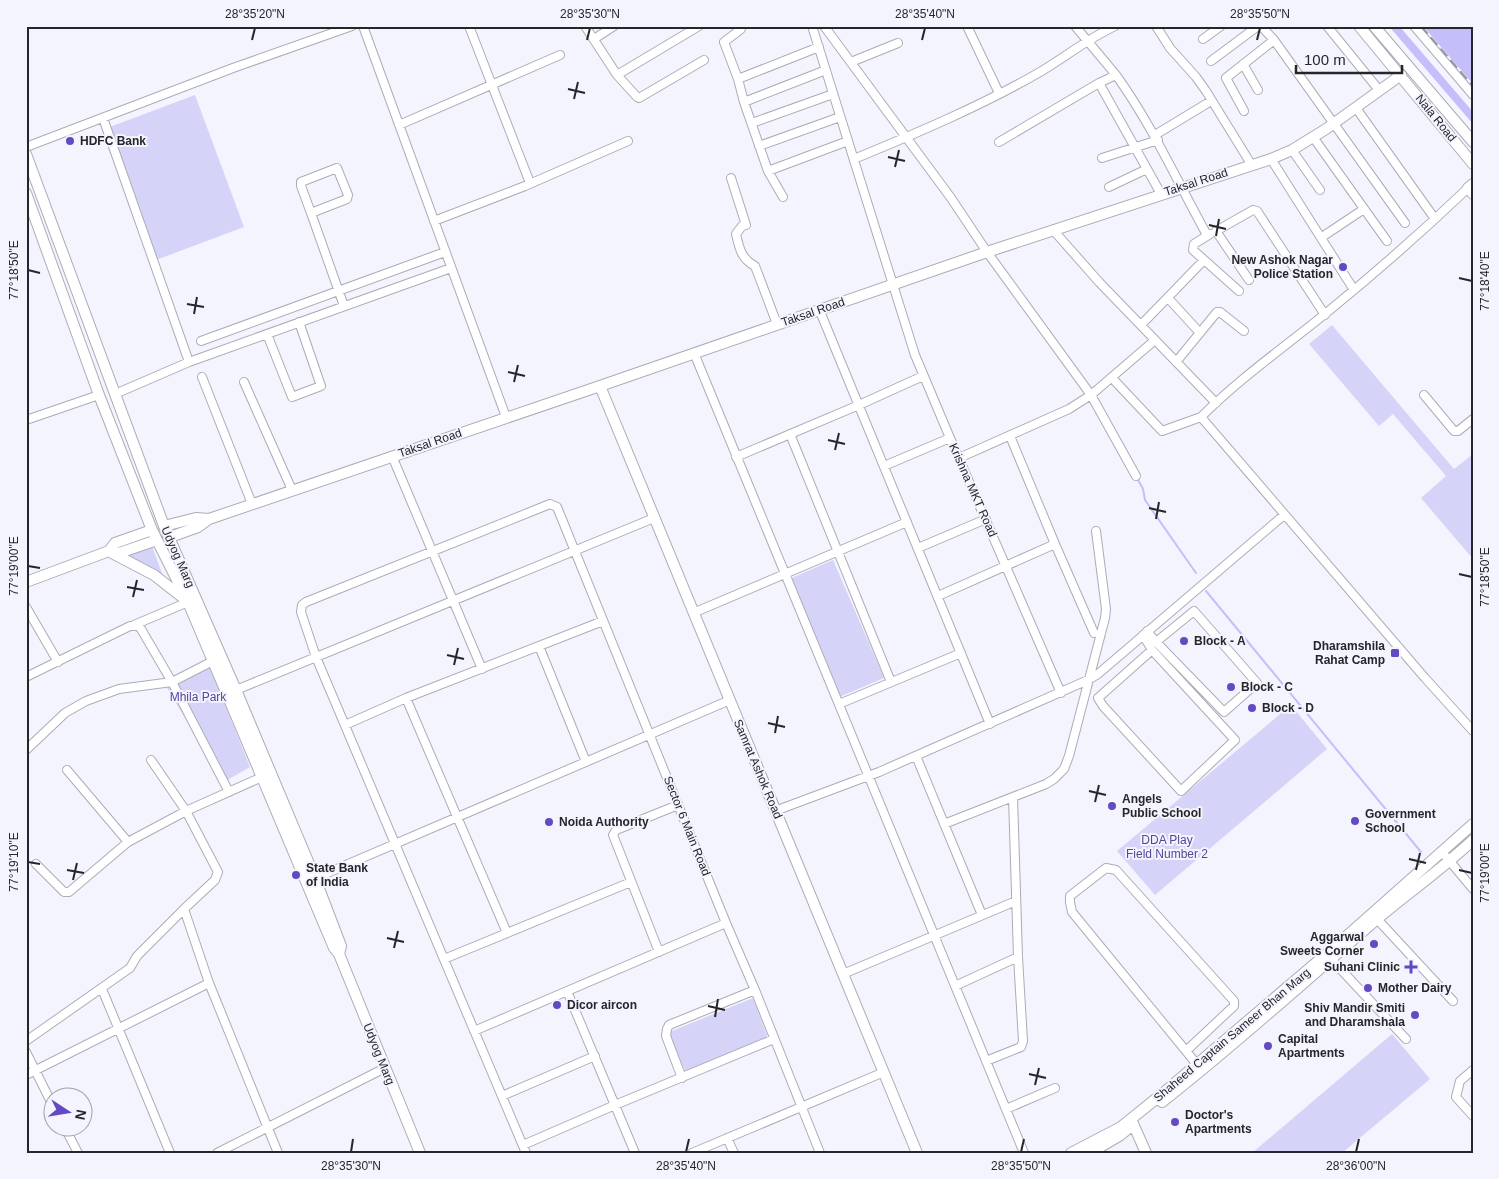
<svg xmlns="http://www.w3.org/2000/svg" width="1499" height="1179" viewBox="0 0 1499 1179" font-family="Arial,sans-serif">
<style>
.green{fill:#d5d3f8}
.forest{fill:#c4bffb}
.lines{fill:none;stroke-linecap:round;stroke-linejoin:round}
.stream{stroke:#c4bffb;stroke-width:2}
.canal{stroke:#c4bffb;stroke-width:8}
.street-casing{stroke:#acacb7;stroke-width:10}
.secondary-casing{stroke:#acacb7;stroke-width:12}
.street{stroke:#fff;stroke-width:8}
.secondary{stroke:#fff;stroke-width:10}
.rail{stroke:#97969e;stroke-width:2;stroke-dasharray:10 5;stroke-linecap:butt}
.ticks{fill:none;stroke:#26252a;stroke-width:2}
.poi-dot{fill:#6349c2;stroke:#f4f4fe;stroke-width:2}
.labels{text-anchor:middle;stroke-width:4;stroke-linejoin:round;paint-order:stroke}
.street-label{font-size:12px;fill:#26252a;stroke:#f4f4fe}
.poi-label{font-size:12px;font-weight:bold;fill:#26252a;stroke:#f4f4fe;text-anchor:start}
.park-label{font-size:12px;fill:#55459b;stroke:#f4f4fe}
.neatline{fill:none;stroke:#26252a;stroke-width:2}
.ticks-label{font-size:12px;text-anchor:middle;fill:#26252a}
</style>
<rect width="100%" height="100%" fill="#f4f4fe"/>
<!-- green -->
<path class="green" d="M195,95L244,227L156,260L107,128Z
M1332,325L1454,469L1473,454V559L1421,498L1446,476L1393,414L1379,426L1309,344Z
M152,546L164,579L129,555Z
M833,560L884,678L837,698L787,580Z
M209,665L250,767L224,782L167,688Z
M1291,705L1327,749L1155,895L1117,851Z
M753,998L768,1038L686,1072L667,1033Z
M1392,1034L1430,1079L1342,1153H1252Z"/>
<!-- forest -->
<path class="forest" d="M1423,26H1473V84Z"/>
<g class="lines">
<!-- stream -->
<path class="stream" d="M1137,478L1143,489L1145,500L1196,573
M1206,591L1421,852"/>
<!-- canal -->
<path class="canal" d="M1394,26L1473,118"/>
<defs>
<path id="street" d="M363,26L506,417
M469,26L530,183
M585,26L617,75L637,97L639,98L704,60
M741,26V29L724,42L738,79L744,102L768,171L783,197
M812,26L915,355L950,438L1061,693
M824,26L951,198L987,252L1091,395L1136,476
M967,26L999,93
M1075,26L1116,75L1099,83
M1156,26L1170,48L1196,77L1206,91L1251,164
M1261,26L1274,40L1405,223
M1327,26L1379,90
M1414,26L1473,95
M594,39L614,26
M1203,39L1221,26
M1211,61L1258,26
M851,62L898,43
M1243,64L1258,90
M617,75L699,26
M1116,75C1152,125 1177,181 1207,235
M738,79L819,47
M744,102L826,70
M1356,108L1435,219
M1244,111L1226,78L1274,40
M103,118L189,362
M752,123L833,94
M399,125L560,55
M1155,135L1211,101
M1313,137L1387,241
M999,142L1099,83L1161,194
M759,146L840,117
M26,147L233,68L352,26
M1292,150L1320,190
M1102,158L1158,140
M854,159C917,133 981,106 1040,72C1065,57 1089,38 1115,26
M1271,159L1354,290
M768,171L848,141
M731,178L746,225L742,226L736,234C739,247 741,259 755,266L777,324
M1109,187L1147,169
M1468,188C1422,232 1374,274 1325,314C1283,348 1239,379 1201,417L1425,678L1473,731
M311,213L301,186V182L337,168L348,195L347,199L311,213L344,306
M434,221L525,186L628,141
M1054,231L1099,282L1216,403
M1210,234L1194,244L1193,250L1239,291
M1322,237L1364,209
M1249,280L1216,231L1253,210L1257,211L1325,315
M1168,298L1200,333
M819,309L990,724
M1141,325L1204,260
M267,334L292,397L321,386L299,322
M201,341L445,252
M694,353L1024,1153
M1176,362L1217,312H1220L1244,331
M202,377L252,504
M1112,378L1162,431L1201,417
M244,382L292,490
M115,394L189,362L451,268
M1424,395L1454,431H1458L1473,419
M26,420L99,395
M790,434L891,682
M392,456L482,669
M736,457L859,405L923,376
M959,458L1069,409L1091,395L1155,340
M884,466L950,438
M1055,544L1094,633
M918,548L986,519
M938,596L1055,544L1010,436
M26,607L58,662
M693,613L907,522
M134,625L188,602
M1147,631L1156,642L1194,611L1257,683L1224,712L1156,642
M1143,635L1152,650L1235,740L1181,791L1103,706L1098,698L1152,650
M539,646L586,762
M26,677L130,626H138L141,629L172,682L229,792
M236,690L654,518
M406,698L507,933
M839,704L961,653
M345,725L406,698L603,621
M26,750L65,713L86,701L119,689L172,682L213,661
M916,756L982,915
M151,760L186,811L218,872L215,880L184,909
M67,770L128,842
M775,811L879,772L1088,680L1098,674L1284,515
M944,824L1046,784L1054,779L1064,769L1069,756L1105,618L1106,609L1096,531
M1442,852L1473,889
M36,864L64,892H69L128,842L186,811L262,777
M311,880L730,700
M1377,919L1453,1001
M659,952L613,835L616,830L678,805
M444,959L631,882
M1331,959L1406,1039
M843,974L1016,901
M955,986L1018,957
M102,989L170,1153
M567,991L635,1153
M474,1031L726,923
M26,1041L130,968L137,956L184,909L209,983L278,1153
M1186,1051L1234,1006V1001L1116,870L1106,868L1070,896V902L1072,912L1186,1051L1199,1067
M26,1052L52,1104
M986,1061L1021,1047L1023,1041L1018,957L1013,797
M1473,1070L1460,1081L1456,1097L1473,1116
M26,1075L209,983
M682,1078L666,1036L667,1029L669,1025L755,990
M502,1096L595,1056
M1006,1109L1055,1088
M64,1126L78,1153
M727,1138L734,1153
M523,1145L615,1105L774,1039
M217,1153L385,1068
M526,1153L316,657L301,612L302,605L306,602L550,504L557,507L726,923L755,990L820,1153
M692,1153L884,1072"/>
<path id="secondary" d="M1359,26L1473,164
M1374,26L1473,142
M26,154L164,526L236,690L315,878L341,946L339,954
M1473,184L1468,188L1473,194
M26,193L99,395L152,530L188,602L334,948L339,954L420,1153
M600,386L917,1153
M164,526L196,518L209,519
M170,537L198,527L209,519L600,386L987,252L1271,159L1292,150L1326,129L1401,75
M109,551L115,543L152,530
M112,553L154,575L186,600
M26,582L109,551L119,553L157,540
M1162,1102C1236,1044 1305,981 1376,920C1408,893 1442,869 1473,840
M1131,1119L1146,1153
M1071,1153L1121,1127L1162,1094L1331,950L1473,824
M1090,1153L1119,1136L1129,1128"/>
</defs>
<!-- street casing -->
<use href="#street" class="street-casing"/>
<!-- secondary casing -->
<use href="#secondary" class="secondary-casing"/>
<!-- street -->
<use href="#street" class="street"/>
<!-- secondary -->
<use href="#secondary" class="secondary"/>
<!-- rail -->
<path class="rail" d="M1421,26L1473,86"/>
</g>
<!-- ticks -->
<path class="ticks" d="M252,40L255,28M587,40L590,28M922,40L925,28M1257,40L1260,28M568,89L585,93M574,99L578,82M888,157L905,161M895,167L899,150M1209,225L1226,229M1216,236L1219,219M28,270L40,273M1459,278L1472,281M187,304L204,307M194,314L197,297M508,372L525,376M514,382L518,365M828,440L845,444M835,450L839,433M1149,508L1166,512M1156,519L1159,502M28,566L40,568M1459,574L1472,577M127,587L144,590M133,597L137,580M447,655L464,659M454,665L458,648M768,723L785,727M775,733L778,716M1089,791L1106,795M1095,802L1099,785M1409,859L1426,863M28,862L40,864M67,870L84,873M1416,870L1420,853M1459,870L1472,873M73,880L77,863M387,938L404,942M394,948L398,931M708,1006L725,1010M715,1017L718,999M1029,1074L1046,1078M1035,1085L1039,1068M351,1152L353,1139M686,1152L689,1139M1021,1152L1024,1139M1356,1152L1359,1139"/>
<!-- markers -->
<g class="poi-dot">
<circle cx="70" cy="141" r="5"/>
<circle cx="1343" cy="267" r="5"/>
<circle cx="1184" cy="641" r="5"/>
<rect x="1390" y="648" width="10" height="10" rx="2.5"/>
<circle cx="1231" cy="687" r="5"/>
<circle cx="1252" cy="708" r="5"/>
<circle cx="1112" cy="806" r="5"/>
<circle cx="1355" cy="821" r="5"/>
<circle cx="549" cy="822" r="5"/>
<circle cx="296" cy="875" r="5"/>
<circle cx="1374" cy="944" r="5"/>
<path d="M1408.5 959.5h5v5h5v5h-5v5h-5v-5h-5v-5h5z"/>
<circle cx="1368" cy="988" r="5"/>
<circle cx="557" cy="1005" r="5"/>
<circle cx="1415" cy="1015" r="5"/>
<circle cx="1268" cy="1046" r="5"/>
<circle cx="1175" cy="1122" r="5"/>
</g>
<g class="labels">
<!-- street labels -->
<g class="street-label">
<text transform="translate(1436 118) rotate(51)" y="4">Nala Road</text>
<text transform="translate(1196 182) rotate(-18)" y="4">Taksal Road</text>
<text transform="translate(813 312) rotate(-19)" y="4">Taksal Road</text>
<text transform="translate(430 443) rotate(-19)" y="4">Taksal Road</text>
<text transform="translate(973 490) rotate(66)" y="4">Krishna MKT Road</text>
<text transform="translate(178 557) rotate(66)" y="4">Udyog Marg</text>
<text transform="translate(758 769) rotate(67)" y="4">Samrat Ashok Road</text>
<text transform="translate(687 826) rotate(68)" y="4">Sector 6 Main Road</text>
<text transform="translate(1232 1035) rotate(-40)" y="4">Shaheed Captain Sameer Bhan Marg</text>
<text transform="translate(379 1054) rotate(68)" y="4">Udyog Marg</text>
</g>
<!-- poi labels -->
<g class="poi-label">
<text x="80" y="145">HDFC Bank</text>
<text x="1333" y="264" text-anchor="end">New Ashok Nagar<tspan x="1333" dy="14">Police Station</tspan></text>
<text x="1194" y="645">Block - A</text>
<text x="1385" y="650" text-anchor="end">Dharamshila<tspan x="1385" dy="14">Rahat Camp</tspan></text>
<text x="1241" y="691">Block - C</text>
<text x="1262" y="712">Block - D</text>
<text x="1122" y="803">Angels<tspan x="1122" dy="14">Public School</tspan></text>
<text x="1365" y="818">Government<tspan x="1365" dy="14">School</tspan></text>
<text x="559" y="826">Noida Authority</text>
<text x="306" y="872">State Bank<tspan x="306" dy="14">of India</tspan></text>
<text x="1364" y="941" text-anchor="end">Aggarwal<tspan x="1364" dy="14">Sweets Corner</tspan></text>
<text x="1400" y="971" text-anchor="end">Suhani Clinic</text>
<text x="1378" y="992">Mother Dairy</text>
<text x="567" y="1009">Dicor aircon</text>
<text x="1405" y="1012" text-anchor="end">Shiv Mandir Smiti<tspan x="1405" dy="14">and Dharamshala</tspan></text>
<text x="1278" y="1043">Capital<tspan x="1278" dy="14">Apartments</tspan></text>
<text x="1185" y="1119">Doctor's<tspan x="1185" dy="14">Apartments</tspan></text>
</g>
<!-- park labels -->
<g class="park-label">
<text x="198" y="701">Mhila Park</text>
<text x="1167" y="844">DDA Play<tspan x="1167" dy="14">Field Number 2</tspan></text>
</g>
</g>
<!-- border -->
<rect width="1499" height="1179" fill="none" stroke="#f4f4fe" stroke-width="55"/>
<!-- north arrow -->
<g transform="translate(68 1112) rotate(102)"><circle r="24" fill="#f4f4fe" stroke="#a2a1a9"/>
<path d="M0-4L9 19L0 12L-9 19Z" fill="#6349c2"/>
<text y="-8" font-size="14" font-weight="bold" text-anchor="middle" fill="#26252a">N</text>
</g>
<!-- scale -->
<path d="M1296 65v8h106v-8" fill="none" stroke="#26252a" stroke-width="2.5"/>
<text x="1304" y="65" font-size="15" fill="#26252a" stroke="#f4f4fe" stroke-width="4" paint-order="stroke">100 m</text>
<rect x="28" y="28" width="1444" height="1124" class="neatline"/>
<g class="ticks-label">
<text x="255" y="18">28°35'20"N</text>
<text x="590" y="18">28°35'30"N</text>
<text x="925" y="18">28°35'40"N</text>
<text x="1260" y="18">28°35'50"N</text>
<text transform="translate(14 270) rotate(-90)" y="4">77°18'50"E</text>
<text transform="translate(1485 281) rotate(-90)" y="4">77°18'40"E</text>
<text transform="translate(14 566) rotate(-90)" y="4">77°19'00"E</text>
<text transform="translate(1485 577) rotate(-90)" y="4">77°18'50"E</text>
<text transform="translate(14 862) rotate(-90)" y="4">77°19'10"E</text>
<text transform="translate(1485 873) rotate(-90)" y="4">77°19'00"E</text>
<text x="351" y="1170">28°35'30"N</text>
<text x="686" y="1170">28°35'40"N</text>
<text x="1021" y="1170">28°35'50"N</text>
<text x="1356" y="1170">28°36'00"N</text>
</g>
</svg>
